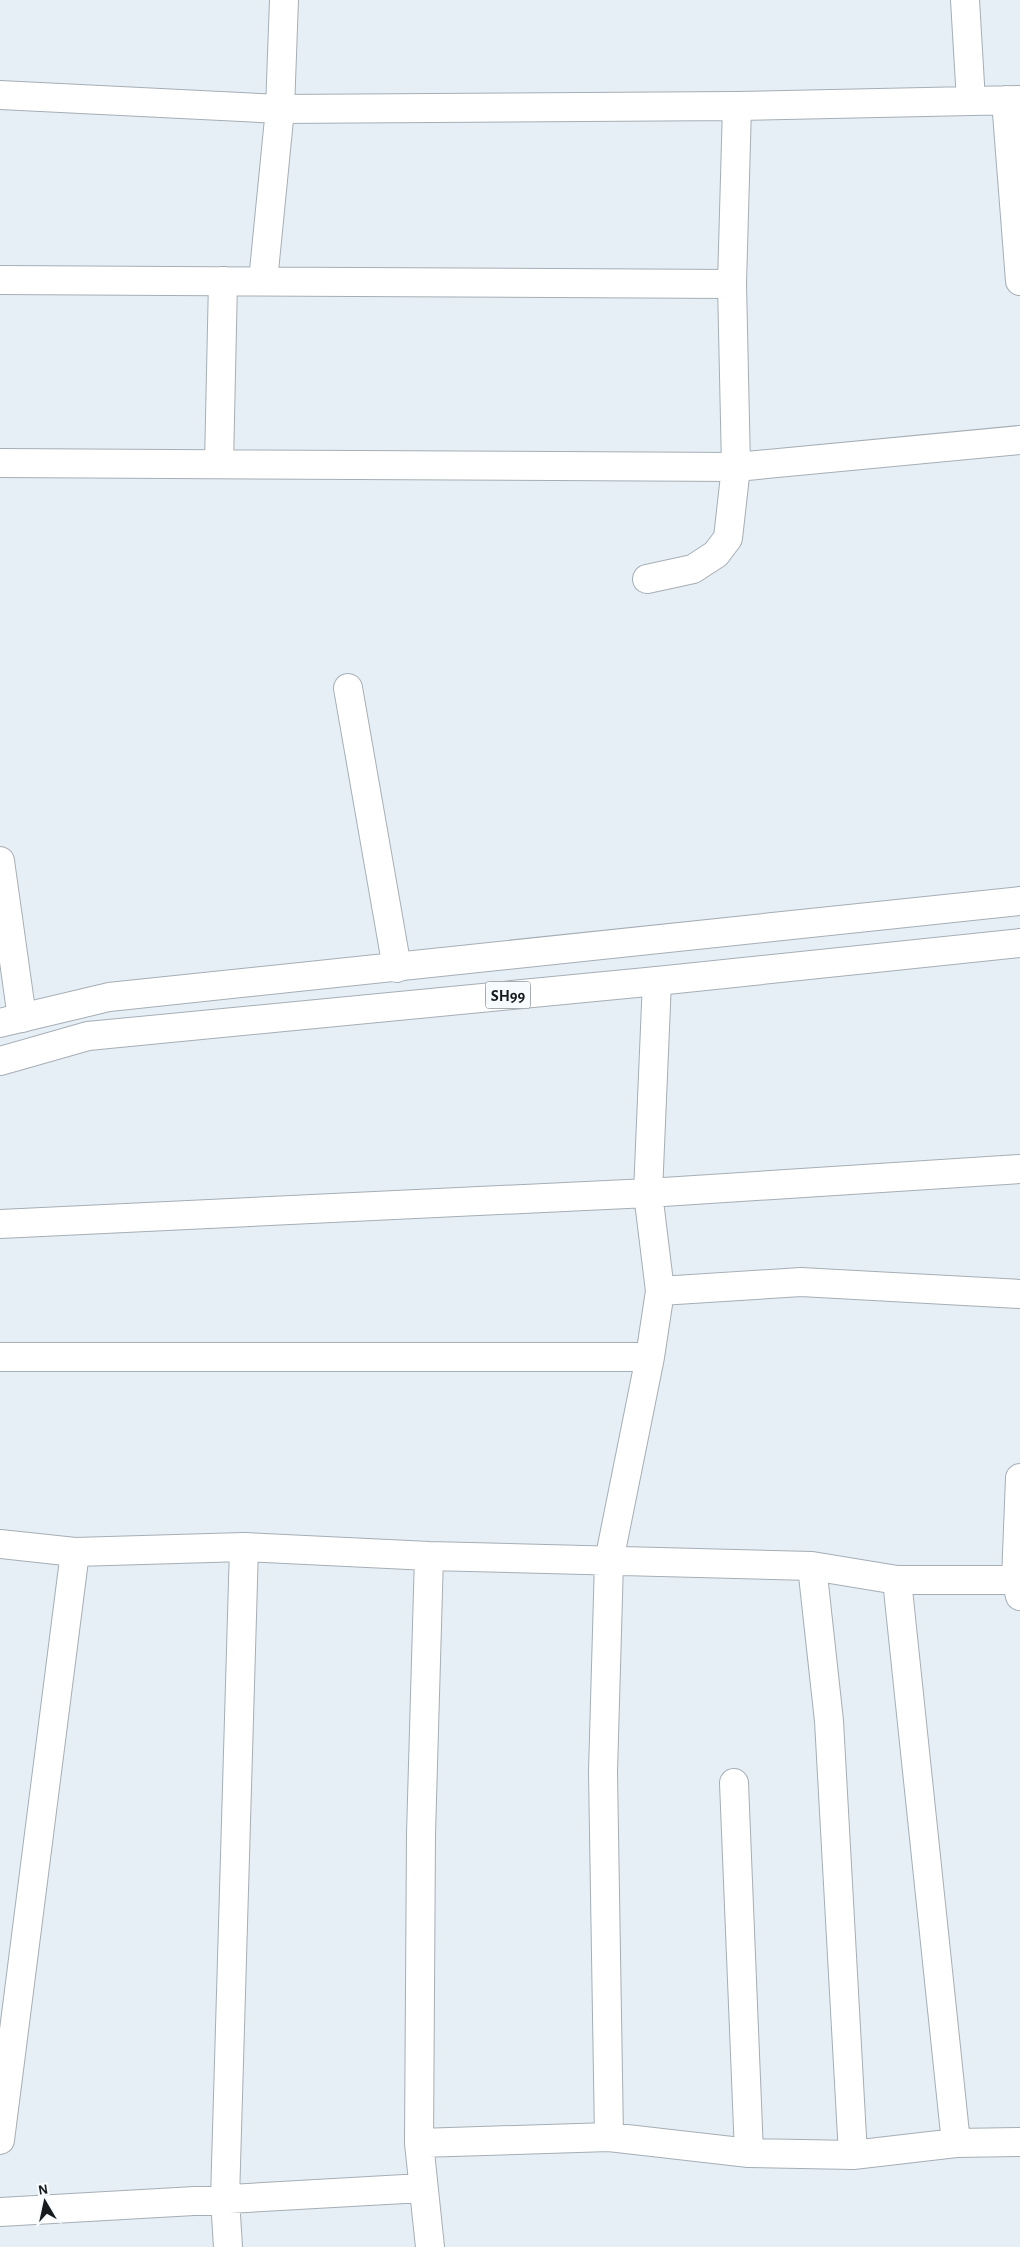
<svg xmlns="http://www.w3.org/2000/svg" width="1020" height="2247" viewBox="0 0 1020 2247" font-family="'Alegreya Sans',sans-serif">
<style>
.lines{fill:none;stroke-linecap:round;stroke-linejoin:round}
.minor-casing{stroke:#a6aeb5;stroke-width:30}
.major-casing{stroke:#a6aeb5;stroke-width:30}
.minor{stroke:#fff;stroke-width:28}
.major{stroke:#fff;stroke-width:28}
.labels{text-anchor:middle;stroke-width:4;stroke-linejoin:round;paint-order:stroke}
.shield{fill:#f8fbfe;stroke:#5a5e60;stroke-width:1}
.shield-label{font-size:16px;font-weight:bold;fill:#171a1c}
</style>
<rect width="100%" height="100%" fill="#e6eff6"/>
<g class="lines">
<defs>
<path id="minor" d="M965,0L971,101
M0,95L280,109L737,106L1020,100
M1006,100L1020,281
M0,280L732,284
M263,281L280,109L284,0
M0,463L736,467L1020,440
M219,464L223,281
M647,579L693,569L716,554L728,538L736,467L732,284L737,106
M348,688L397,968
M0,861L22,1018
M0,1224L648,1193L1020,1169
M660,1291L801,1282L1020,1294
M0,1357H650
M1020,1478L1016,1579L1020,1596
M0,1544L75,1552L244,1547L429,1556L812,1566L897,1580H1020
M429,1556L421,1834L419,2143L430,2247
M812,1566L829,1721L853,2155
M897,1580L956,2143
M734,1783L749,2153
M609,2137L603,1772L609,1561L650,1357L660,1291L648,1193L657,981
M0,2140L75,1552
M419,2143L609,2137L749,2153L853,2155L956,2143L1020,2142
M0,2212L422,2188
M228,2247L225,2199L244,1547"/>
<path id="major" d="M0,1023L109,997L1020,901
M0,1061L88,1036L657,981L1020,943"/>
</defs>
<!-- minor casing -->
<use href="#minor" class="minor-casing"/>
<!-- major casing -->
<use href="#major" class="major-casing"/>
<!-- minor -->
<use href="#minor" class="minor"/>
<!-- major -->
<use href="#major" class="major"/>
</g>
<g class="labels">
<!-- shield labels -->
<rect class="shield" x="485.5" y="981.5" width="45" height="27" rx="4"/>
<g class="shield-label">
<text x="508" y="1001">SH99</text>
</g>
</g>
<!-- north arrow -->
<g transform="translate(45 2202) rotate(351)" stroke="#f8fbfe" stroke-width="4" paint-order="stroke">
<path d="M0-4L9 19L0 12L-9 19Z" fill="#171a1c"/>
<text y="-8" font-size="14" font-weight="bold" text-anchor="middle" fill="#171a1c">N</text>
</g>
</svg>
